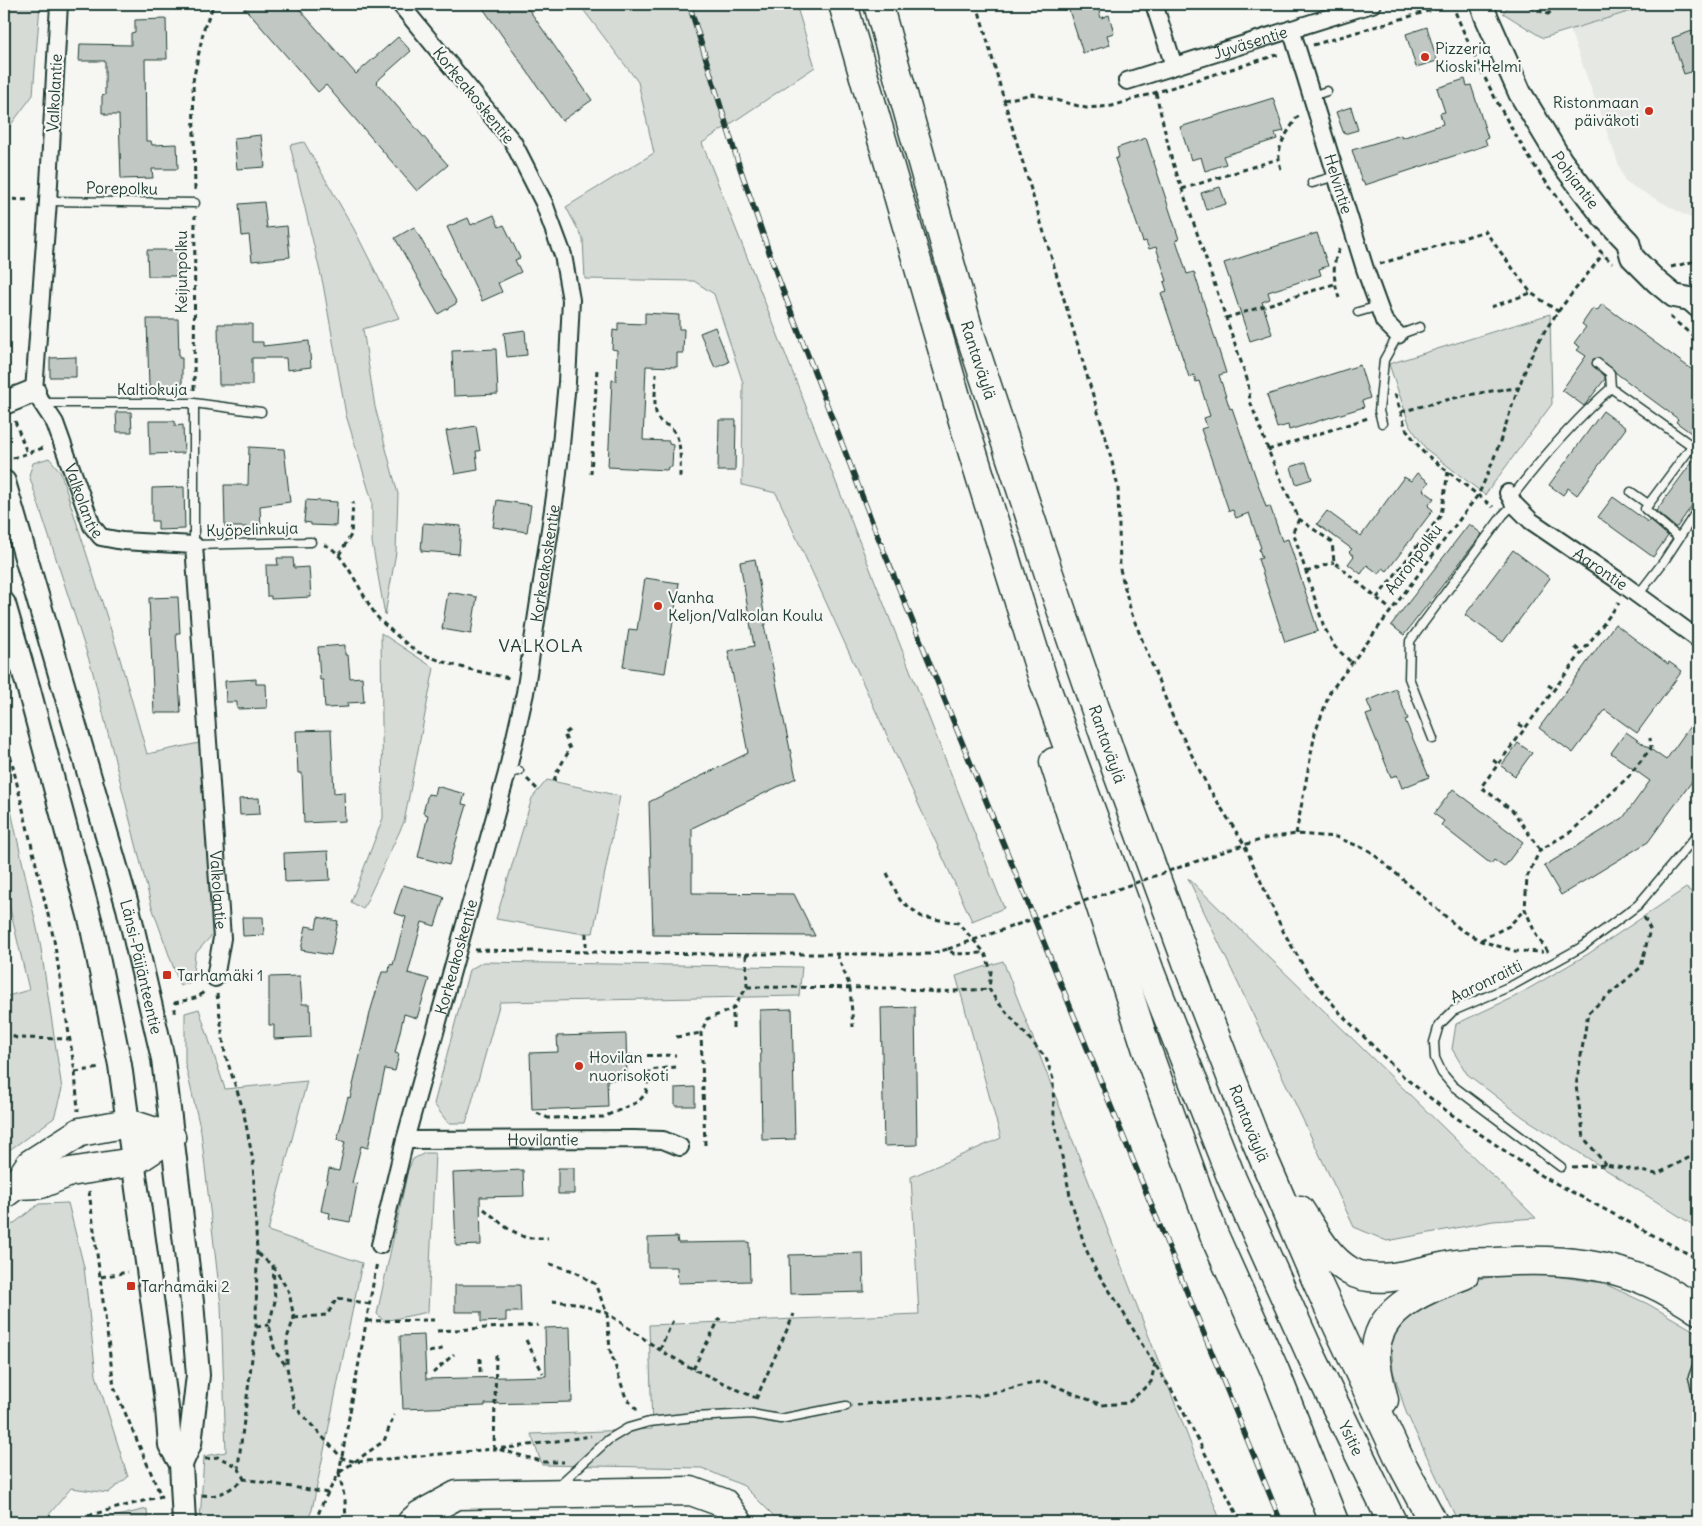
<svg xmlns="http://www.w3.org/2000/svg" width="1702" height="1526" viewBox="0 0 1702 1526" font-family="Delius,sans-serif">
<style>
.built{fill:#e6e8e4}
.green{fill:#d6dbd6;stroke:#7a8c85}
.building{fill:#c1c8c3;stroke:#1f3d34}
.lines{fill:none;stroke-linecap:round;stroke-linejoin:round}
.lane-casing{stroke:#1f3d34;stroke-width:11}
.street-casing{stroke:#1f3d34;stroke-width:20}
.secondary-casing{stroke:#1f3d34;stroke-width:26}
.highway-casing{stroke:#1f3d34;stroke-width:31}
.path{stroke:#1f3d34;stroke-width:3;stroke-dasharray:5 4;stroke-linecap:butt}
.lane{stroke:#f6f6f2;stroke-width:8}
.street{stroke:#f6f6f2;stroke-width:16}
.secondary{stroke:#f6f6f2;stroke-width:22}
.highway{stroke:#f6f6f2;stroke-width:28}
.rail-casing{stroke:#1f3d34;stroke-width:5.5}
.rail{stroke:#f6f6f2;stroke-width:4;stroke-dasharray:11;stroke-linecap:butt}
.path-bridge{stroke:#1f3d34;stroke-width:3;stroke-dasharray:5 4;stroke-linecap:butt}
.poi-dot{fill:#c8321e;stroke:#f6f6f2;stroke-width:2}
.labels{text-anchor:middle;stroke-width:4.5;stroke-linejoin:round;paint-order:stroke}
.street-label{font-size:16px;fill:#1f3d34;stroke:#f6f6f2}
.poi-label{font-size:16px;fill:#1f3d34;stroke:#f6f6f2;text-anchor:start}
.neighbourhood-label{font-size:18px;letter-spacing:1px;fill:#1f3d34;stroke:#f6f6f2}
</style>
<rect width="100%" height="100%" fill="#f6f6f2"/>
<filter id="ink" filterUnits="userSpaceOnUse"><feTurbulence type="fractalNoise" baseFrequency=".02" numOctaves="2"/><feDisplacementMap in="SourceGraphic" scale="10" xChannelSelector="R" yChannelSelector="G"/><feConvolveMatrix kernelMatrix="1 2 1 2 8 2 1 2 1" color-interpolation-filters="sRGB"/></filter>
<g filter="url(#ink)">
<!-- built -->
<path class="built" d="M1654,4H1698V219L1694,220L1625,182L1570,30Z"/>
<!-- green -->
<path class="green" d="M4,4H40L33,95L4,134Z
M579,4H796L815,67L702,143L1004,908L972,921L776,493L742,485L743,383L714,294L694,281L585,279L583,239L566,207L654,153L638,82Z
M1510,4H1654L1543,38L1503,13Z
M304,142L354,229L399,318L363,329L375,407L398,494L396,552L385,615L372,542V501L346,415L323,284L290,145Z
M1550,314L1552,404L1485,495L1426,449L1410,426L1389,364Z
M49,458L60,471L118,652L147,754L204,742L213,934L195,954L192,982L180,986L151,904L92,669L29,475L33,463Z
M381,633L434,668L404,822L363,909L351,902L383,818Z
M4,779L40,942L62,1089L54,1118L4,1154V997L29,990L4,883Z
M547,780L620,796L593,933H578L496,919L532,798Z
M1188,878L1536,1218L1493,1221L1387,1241L1354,1227Z
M1686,888L1698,897V1228L1523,1117L1467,1074L1452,1049L1456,1024L1516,996L1588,954Z
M1003,961L1221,1522H780L744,1486L702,1468L542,1465L531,1434L652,1429L649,1325L919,1314L911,1177L1001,1138L956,976Z
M483,962L802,967L799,996L500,1002L466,1123H448L434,1104L469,970Z
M199,1009L225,1089L307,1081L268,1231L362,1263L312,1510L307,1522H200L204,1456L226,1452L221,1305L201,1132L185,1063V1013Z
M425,1153H435L428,1312L384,1321L377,1314L408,1170L413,1159Z
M68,1203L84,1267L96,1375L128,1477L108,1493L71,1488L43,1522H4V1231L39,1204Z
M1520,1274L1547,1275L1603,1283L1648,1304L1698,1333V1522H1458L1406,1412L1393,1371L1391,1340L1406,1317L1464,1284L1477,1279Z
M147,1509L148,1522H91Z"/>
<!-- building -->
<path class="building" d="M241,4H295L356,74L398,37L411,51L376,82L448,165L417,191L326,85L318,92Z
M480,4H525L592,100L562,121Z
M1067,4H1097L1101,18L1109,15L1114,33L1107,35L1110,45L1083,53Z
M166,19L167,59H145L146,141H151L152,145L177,144L178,169H152L153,178L121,179L119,115H105V113H102V96L105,95V61H79L80,44L131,45V33L135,32V20Z
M1427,27L1437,61L1416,67L1406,34Z
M1698,29V70L1684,74L1672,38Z
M1465,79L1467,86L1471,85L1488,138L1485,139L1487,145L1365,185L1364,182H1362L1352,150L1401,135L1402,138L1443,124L1440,113L1445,112L1437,88Z
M1273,98L1284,131L1275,133L1277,139L1223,156L1226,164L1205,171L1201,157L1191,160L1180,127Z
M1351,107L1358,130L1344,134L1336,112Z
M261,135L265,167L237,169L234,138Z
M1146,138L1179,239L1176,240L1187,274L1194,272L1226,373L1219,375L1230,409L1232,408L1266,507L1270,506L1282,541L1288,539L1318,631L1285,642L1258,559L1262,558L1259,549L1261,548L1249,513L1236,518L1233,510L1229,511L1201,429L1207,427L1204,418L1210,416L1199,381L1196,382L1194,375L1189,377L1161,293L1167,291L1164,282L1167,281L1156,247L1149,249L1146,241L1143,242L1115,159L1119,157L1117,148Z
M1220,187L1226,204L1206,210L1201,193Z
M264,202L267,228L287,226L290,257L252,261L249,235L242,236L239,204Z
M494,215L499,227L504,225L520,258L515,260L521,272L498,283L502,292L482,301L447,227L468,218L471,225Z
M414,227L457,303L438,314L395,238Z
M1317,233L1328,266L1319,269L1321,275L1268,292L1270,299L1262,302L1272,334L1250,341L1224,263Z
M147,250H180V276H148Z
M1602,304L1698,374V423L1691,433L1676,422L1678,419L1616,373L1613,369L1598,358L1593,359L1592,365L1605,376V379L1584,406L1562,390L1586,356L1577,350L1580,347L1574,343L1586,327L1582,324L1593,308L1597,311Z
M645,313L679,315V329H684L683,353H677V367L646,366L643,440L669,441V444L673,445L672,467H668L667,470L608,467L612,380L616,381L617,350L612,349L613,330L618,331V323L645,324Z
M147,319H178L179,358H182V387H149Z
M218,324H252V342H263V346L309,341L311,367L287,370L286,358H252V385H219Z
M715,327L729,362L715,368L700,333Z
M525,330L527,355L507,357L504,333Z
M496,349L498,394L454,396L452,351Z
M76,357V377H50V358Z
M1360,365L1370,398L1362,401L1364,407L1289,430L1288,425L1277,428L1267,395Z
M1603,411L1626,428L1577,495L1568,488L1563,495L1549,485Z
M116,412H131L132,432H117Z
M719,420H736L735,471H718Z
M149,421H175V426L183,425L184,453L150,454Z
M476,426L480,451H476L478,470L455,474L446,431Z
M249,447L284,449L290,502L260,506L261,527H225L224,485H248Z
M1697,455L1698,456V497L1677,527H1675L1656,511Z
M1306,462L1312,479L1296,484L1291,467Z
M1417,473L1429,482L1423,490L1434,498L1428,506L1433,510L1387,571L1383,568L1379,574L1367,565L1361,574L1348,564L1354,556L1349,552L1352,549L1317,524L1327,511L1361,536L1404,477L1411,481Z
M184,487L185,529L158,530V521H152V488Z
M1613,497L1648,522L1650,520L1668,536L1653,557L1598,517Z
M306,500L337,502L336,526L311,525V523L304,522Z
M497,500L531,505L527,532L493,527Z
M423,523L461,526L459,554L421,551Z
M1469,524L1482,534L1404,635L1391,625Z
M1513,550L1550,578L1503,642L1465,615Z
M277,558H293L294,568L309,567L311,597L271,599V596H267L266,565H278Z
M755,559L766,625H764L796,778L692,828V893L794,894L815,936L653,935L649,802L748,753L728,651L754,646L740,562Z
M645,578L679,583L665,673L623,667L629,629L637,630Z
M448,592L477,597L471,634L442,629Z
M178,597L180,633H176L181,713H154L149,598Z
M1615,624L1668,664L1669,662L1682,671L1637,733L1605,710L1573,753L1539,728Z
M345,645V655H348L350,678L362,677L364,702L347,703L348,707L325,708L323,680H320L318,647Z
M256,679V684H266L267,708L237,709V702H226L225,681Z
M1396,689L1408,719L1405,720L1429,777L1402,788L1397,775L1391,777L1366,715L1372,713L1367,701Z
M1698,715V773L1648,842L1561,895L1544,866L1623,818L1650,781L1611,753L1626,732L1666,760Z
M331,730L334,793L344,792L345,821L304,823L302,773H298L296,731Z
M1518,743L1532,753L1515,776L1501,766Z
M436,786L465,794L462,804L467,805L449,865L418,857L428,815L423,813L428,794L434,795Z
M1453,789L1523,842L1504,867L1494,860L1491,864L1441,825L1444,821L1434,814Z
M259,798L260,814L240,815L239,799Z
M328,851L330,880L285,882L284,853Z
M403,885L444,897L435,926L422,922L408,973L429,979L417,1018L404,1014L395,1053L399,1054L395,1071L385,1069L368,1148L361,1146L352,1183L357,1184L350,1222L329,1218L330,1213L321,1211L329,1169L339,1171L345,1142L337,1140L348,1097L350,1098L371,1009L382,972H389L390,964L393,965L406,917L394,913Z
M242,917H263L264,935L243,936Z
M318,917L338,921L331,955L301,950L306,926L316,928Z
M300,976L302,1004H310L311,1037L274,1039V1025H269V977Z
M915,1007L917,1145L884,1146L881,1008Z
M792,1009L795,1139L762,1140L760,1010Z
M626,1034L627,1079L607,1080L608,1107L532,1110L530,1053L558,1052L557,1036Z
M695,1087V1106H675V1088Z
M558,1168H574V1194H558Z
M523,1170L524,1196L480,1197L481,1245L456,1246L453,1173Z
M677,1237L678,1243L749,1242L750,1281L678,1283L677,1267H648V1238Z
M863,1253L864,1292L790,1294L789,1255Z
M455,1285H520L521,1312H506V1321L481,1322V1312H455Z
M570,1327L572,1402L485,1404V1406L403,1409L400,1336L424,1335L426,1379L546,1376L545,1328Z"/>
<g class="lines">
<defs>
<path id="lane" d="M1312,96L1327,91
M1312,183L1336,176
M48,201L195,203
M1358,312L1379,306
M1597,363L1610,373L1611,388
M42,403H194L261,412
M194,403V545L311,542
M1382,423L1379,411L1384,360L1398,335L1420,327
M1631,492L1648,504
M1511,498C1541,459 1574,421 1611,388L1698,450
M1679,538L1645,509L1692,446
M1638,595L1664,561L1698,509
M1433,739L1409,678L1410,641L1503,515L1514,504
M507,773L519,771
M1561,1167L1453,1086L1442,1073L1435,1058L1434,1042L1439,1025L1453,1011L1513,985L1580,948L1638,905L1698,834
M1698,1363L1693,1377L1698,1397
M559,1485L608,1440L628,1428L649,1422L694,1417L752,1414L780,1419L846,1406"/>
<g id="street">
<path id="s1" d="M59,4L48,201L34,391L55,423L92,526L101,537L122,541L194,545L222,938L215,978"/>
<path d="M1154,4L1174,66"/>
<path id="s2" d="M1291,29L1365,269L1384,321L1398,335"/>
<path id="s3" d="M1127,81L1372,4"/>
<path id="s4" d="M1508,493L1514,504L1531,521L1616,579L1698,639"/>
<path id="s5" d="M405,1140L634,1139L663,1140L680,1147"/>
<path id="s6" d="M380,1245L405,1140L507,773L525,693L556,490L561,445L567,382L571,300L563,255L550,220L544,203L513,142L400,4"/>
</g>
<g id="secondary">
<path id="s7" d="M1482,4L1486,16L1520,93L1561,161L1604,217L1628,242L1632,257L1657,282L1674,296L1690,299L1698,306"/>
<path d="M4,403L34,391"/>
<path id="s8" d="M4,482L128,908L163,1059L192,1302L198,1375L190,1444L181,1464"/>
<path d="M4,604L29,690L91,923L120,1065L167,1408L170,1445L181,1464L184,1522"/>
</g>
<g id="highway">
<path id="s9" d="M843,4L963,421L1042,676L1152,977L1232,1179L1311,1355L1392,1522"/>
<path id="s10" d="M878,4L969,331L1049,574L1116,769L1189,968L1256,1141L1317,1282L1401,1462L1433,1522"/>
<path d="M1054,762L1147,1050L1214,1235L1275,1371L1334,1522"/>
<path d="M16,1185L41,1184L70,1172L133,1162L171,1137"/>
<path d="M4,1194L16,1185L30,1164L80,1132L128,1123L171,1137"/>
<path d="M1300,1210C1314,1231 1327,1258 1350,1271C1380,1288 1426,1268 1458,1264C1470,1262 1483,1262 1496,1262C1559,1258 1616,1262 1672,1294C1681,1299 1690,1304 1698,1310"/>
<path d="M1384,1400C1381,1387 1377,1373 1376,1359C1372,1308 1426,1290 1464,1275"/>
<path d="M412,1522L420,1515L457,1495L691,1491L724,1503L738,1522"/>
</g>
</defs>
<!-- lane casing -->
<use href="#lane" class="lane-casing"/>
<!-- street casing -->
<use href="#street" class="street-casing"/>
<!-- secondary casing -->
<use href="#secondary" class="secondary-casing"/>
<!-- highway casing -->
<use href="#highway" class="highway-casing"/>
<!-- path -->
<path class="path" d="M977,4L1004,100L1107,442L1118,487L1120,569L1131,612L1174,720L1208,787L1244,844L1283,931L1307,972L1341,1014L1404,1077L1448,1112L1540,1175L1698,1259
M1452,4C1475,61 1502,116 1536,168C1544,180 1554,192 1563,205C1578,225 1594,246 1612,263
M1521,4L1548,14L1560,4
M1313,45L1452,4
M1156,93L1171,157L1248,382L1250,401L1272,460L1299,519L1332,542L1334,562L1391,610
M1004,100L1033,94L1086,108L1112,106L1280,54
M1281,169C1274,147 1286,136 1297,117L1301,116
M1182,189L1278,159
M195,190L193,81L204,28L214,4
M4,199L31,200
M1380,264L1485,231L1531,293L1559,312
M1671,267L1696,261L1698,264
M1339,298C1334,282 1331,263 1340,248
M1491,307L1531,293
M1670,317L1698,340
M1226,318L1334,284
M656,373C656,385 653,405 657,416C659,423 666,424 671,428C683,439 680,462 680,477
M194,390L195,216
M1395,394L1406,429L1423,452L1493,507
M1401,412C1440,401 1478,391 1519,388
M15,421L27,453
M1268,450L1368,418
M4,461L46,447
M591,474L597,369
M1299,519L1293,532L1324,627L1335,647L1351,662
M324,545C345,549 364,603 380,620C387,627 409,647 418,652C447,665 479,672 510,678
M339,555L351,535L353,502
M1306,572L1334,562
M1377,598L1441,515L1448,472
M1575,647L1582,653
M1548,685L1554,689
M1519,724L1525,728
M4,729L54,940L75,1072L78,1111
M1493,760L1498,764
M527,779L538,790
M554,781L557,772L570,749L564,734L572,728
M1296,834L1315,733L1330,692L1478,495C1501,449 1512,397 1534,350C1551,316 1580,285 1603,254
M1237,847L1267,838L1296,834L1336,837L1370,851L1460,929L1481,941L1515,951L1543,952
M1540,850L1513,811L1481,787L1619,603
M887,873L900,900L922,917L958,923L985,953L991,971L989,989L996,1000L1046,1058L1053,1079L1054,1118L1071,1200L1085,1247L1095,1269L1117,1302L1143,1346L1174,1394L1241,1522
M586,933V951
M1481,940L1509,926L1525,909
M475,950L709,954H929L948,949L954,954L985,953
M1548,952L1536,935L1525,909L1527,877L1540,850L1572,831L1628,777L1651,748L1650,738
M837,954L850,987L853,1027
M747,987L895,988L937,992L989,989
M217,994L225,1054L243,1109L253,1161L257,1253L256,1327L238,1467
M175,1013V1003L199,997L205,990
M733,1028V1009L747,987L746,954
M4,1033L17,1038L70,1039
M676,1037L701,1033
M629,1056L676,1055
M75,1072L100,1068
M537,1113L548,1118L603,1117L638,1102L646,1093L650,1070L676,1067
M705,1145L701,1033L707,1019L733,1009
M1606,1165L1584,1138L1576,1086L1588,1013L1641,967L1650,929L1644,917
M1572,1167L1606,1165L1657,1174L1698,1153
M89,1191L114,1387L161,1496
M484,1209L507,1228L526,1238H548
M258,1254L273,1266L275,1301L269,1325L275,1351L287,1367
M550,1264L574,1271L595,1284L607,1313L610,1350L626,1398L638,1411
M273,1266L289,1292L294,1318L287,1338V1367L294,1406L342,1458L356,1462L515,1447L591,1436
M101,1277L128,1272
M552,1301L575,1303L607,1313L660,1350L693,1369L756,1398
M294,1318L327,1315L337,1298L370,1304
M367,1321L434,1320
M256,1327L269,1325
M437,1331L538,1325
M526,1340L543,1373
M660,1350L673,1320
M429,1352L446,1348
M496,1355L494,1448L544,1462H564
M480,1358V1374
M693,1369L720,1318
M433,1373L454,1354
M756,1399L794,1314
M857,1405L927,1398L978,1396L1043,1381L1102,1405L1128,1403L1151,1382L1155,1363
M205,1459L218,1457L238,1467L244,1479
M340,1472L384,1441L394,1415
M339,1473L345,1500L346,1522
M202,1495C220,1498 230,1489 244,1479L328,1493
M316,1520L322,1522
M72,1522L75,1519L162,1496
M315,1522L324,1500L339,1473L377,1262"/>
<!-- lane -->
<use href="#lane" class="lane"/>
<!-- street -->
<use href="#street" class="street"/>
<!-- secondary -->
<use href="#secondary" class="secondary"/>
<!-- highway -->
<use href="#highway" class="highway"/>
<defs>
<path id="rail" d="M689,4L738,162L777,275L876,532L1281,1522"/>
</defs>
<!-- rail casing -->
<use href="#rail" class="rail-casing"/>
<!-- rail -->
<use href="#rail" class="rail"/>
<!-- path-bridge -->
<path class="path-bridge" d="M948,949L1237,847"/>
</g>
</g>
<!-- markers -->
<g class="poi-dot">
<circle cx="1425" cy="57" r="5"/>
<circle cx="1649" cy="111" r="5"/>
<circle cx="658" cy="606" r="5"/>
<rect x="162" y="970" width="10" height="10" rx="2.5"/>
<circle cx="579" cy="1066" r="5"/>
<rect x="126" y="1281" width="10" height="10" rx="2.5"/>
</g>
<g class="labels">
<!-- street labels -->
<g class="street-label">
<text dy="6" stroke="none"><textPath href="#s3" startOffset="129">Jyväsentie</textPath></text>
<text transform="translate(54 93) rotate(-87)" y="6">Valkolantie</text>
<text transform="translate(474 95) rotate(51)" y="6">Korkeakoskentie</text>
<text dy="6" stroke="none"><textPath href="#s7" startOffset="200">Pohjantie</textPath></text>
<text dy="6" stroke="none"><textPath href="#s2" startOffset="162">Helvintie</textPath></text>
<text transform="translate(122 188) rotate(1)" y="6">Porepolku</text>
<text transform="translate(181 272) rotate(-90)" y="6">Keijunpolku</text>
<text dy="6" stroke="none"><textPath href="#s10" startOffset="370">Rantaväylä</textPath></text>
<text x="152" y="395">Kaltiokuja</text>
<text dy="6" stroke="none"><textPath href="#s1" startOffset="509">Valkolantie</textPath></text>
<text transform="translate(252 529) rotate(-2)" y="6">Kyöpelinkuja</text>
<text transform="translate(1413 559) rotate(-53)" y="6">Aaronpolku</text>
<text dy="6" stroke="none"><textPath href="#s6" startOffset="702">Korkeakoskentie</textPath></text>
<text dy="6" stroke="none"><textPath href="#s4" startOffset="121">Aarontie</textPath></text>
<text dy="6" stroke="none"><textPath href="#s10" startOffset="775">Rantaväylä</textPath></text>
<text dy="6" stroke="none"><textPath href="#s1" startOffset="989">Valkolantie</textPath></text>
<text dy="6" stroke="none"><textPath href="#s6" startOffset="298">Korkeakoskentie</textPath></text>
<text dy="6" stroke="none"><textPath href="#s8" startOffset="504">Länsi-Päijänteentie</textPath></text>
<text transform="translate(1486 981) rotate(-26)" y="6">Aaronraitti</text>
<text dy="6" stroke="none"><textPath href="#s10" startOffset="1180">Rantaväylä</textPath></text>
<text dy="6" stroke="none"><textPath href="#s5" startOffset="138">Hovilantie</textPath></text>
<text dy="6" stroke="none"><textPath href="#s9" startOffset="1524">Ysitie</textPath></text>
</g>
<!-- poi labels -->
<g class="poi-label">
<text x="1435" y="54">Pizzeria<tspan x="1435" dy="18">Kioski Helmi</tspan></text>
<text x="1639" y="108" text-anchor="end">Ristonmaan<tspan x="1639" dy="18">päiväkoti</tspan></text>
<text x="668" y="603">Vanha<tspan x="668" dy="18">Keljon/Valkolan Koulu</tspan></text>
<text x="177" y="981">Tarhamäki 1</text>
<text x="589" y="1063">Hovilan<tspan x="589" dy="18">nuorisokoti</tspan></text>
<text x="141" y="1292">Tarhamäki 2</text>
</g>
<!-- neighbourhood labels -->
<g class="neighbourhood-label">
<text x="541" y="652">VALKOLA</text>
</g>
</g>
<!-- margin -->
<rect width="1702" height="1526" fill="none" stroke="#f6f6f2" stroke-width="20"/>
<rect x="10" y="10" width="1682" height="1506" fill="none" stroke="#1f3d34" stroke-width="2" filter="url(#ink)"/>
</svg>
